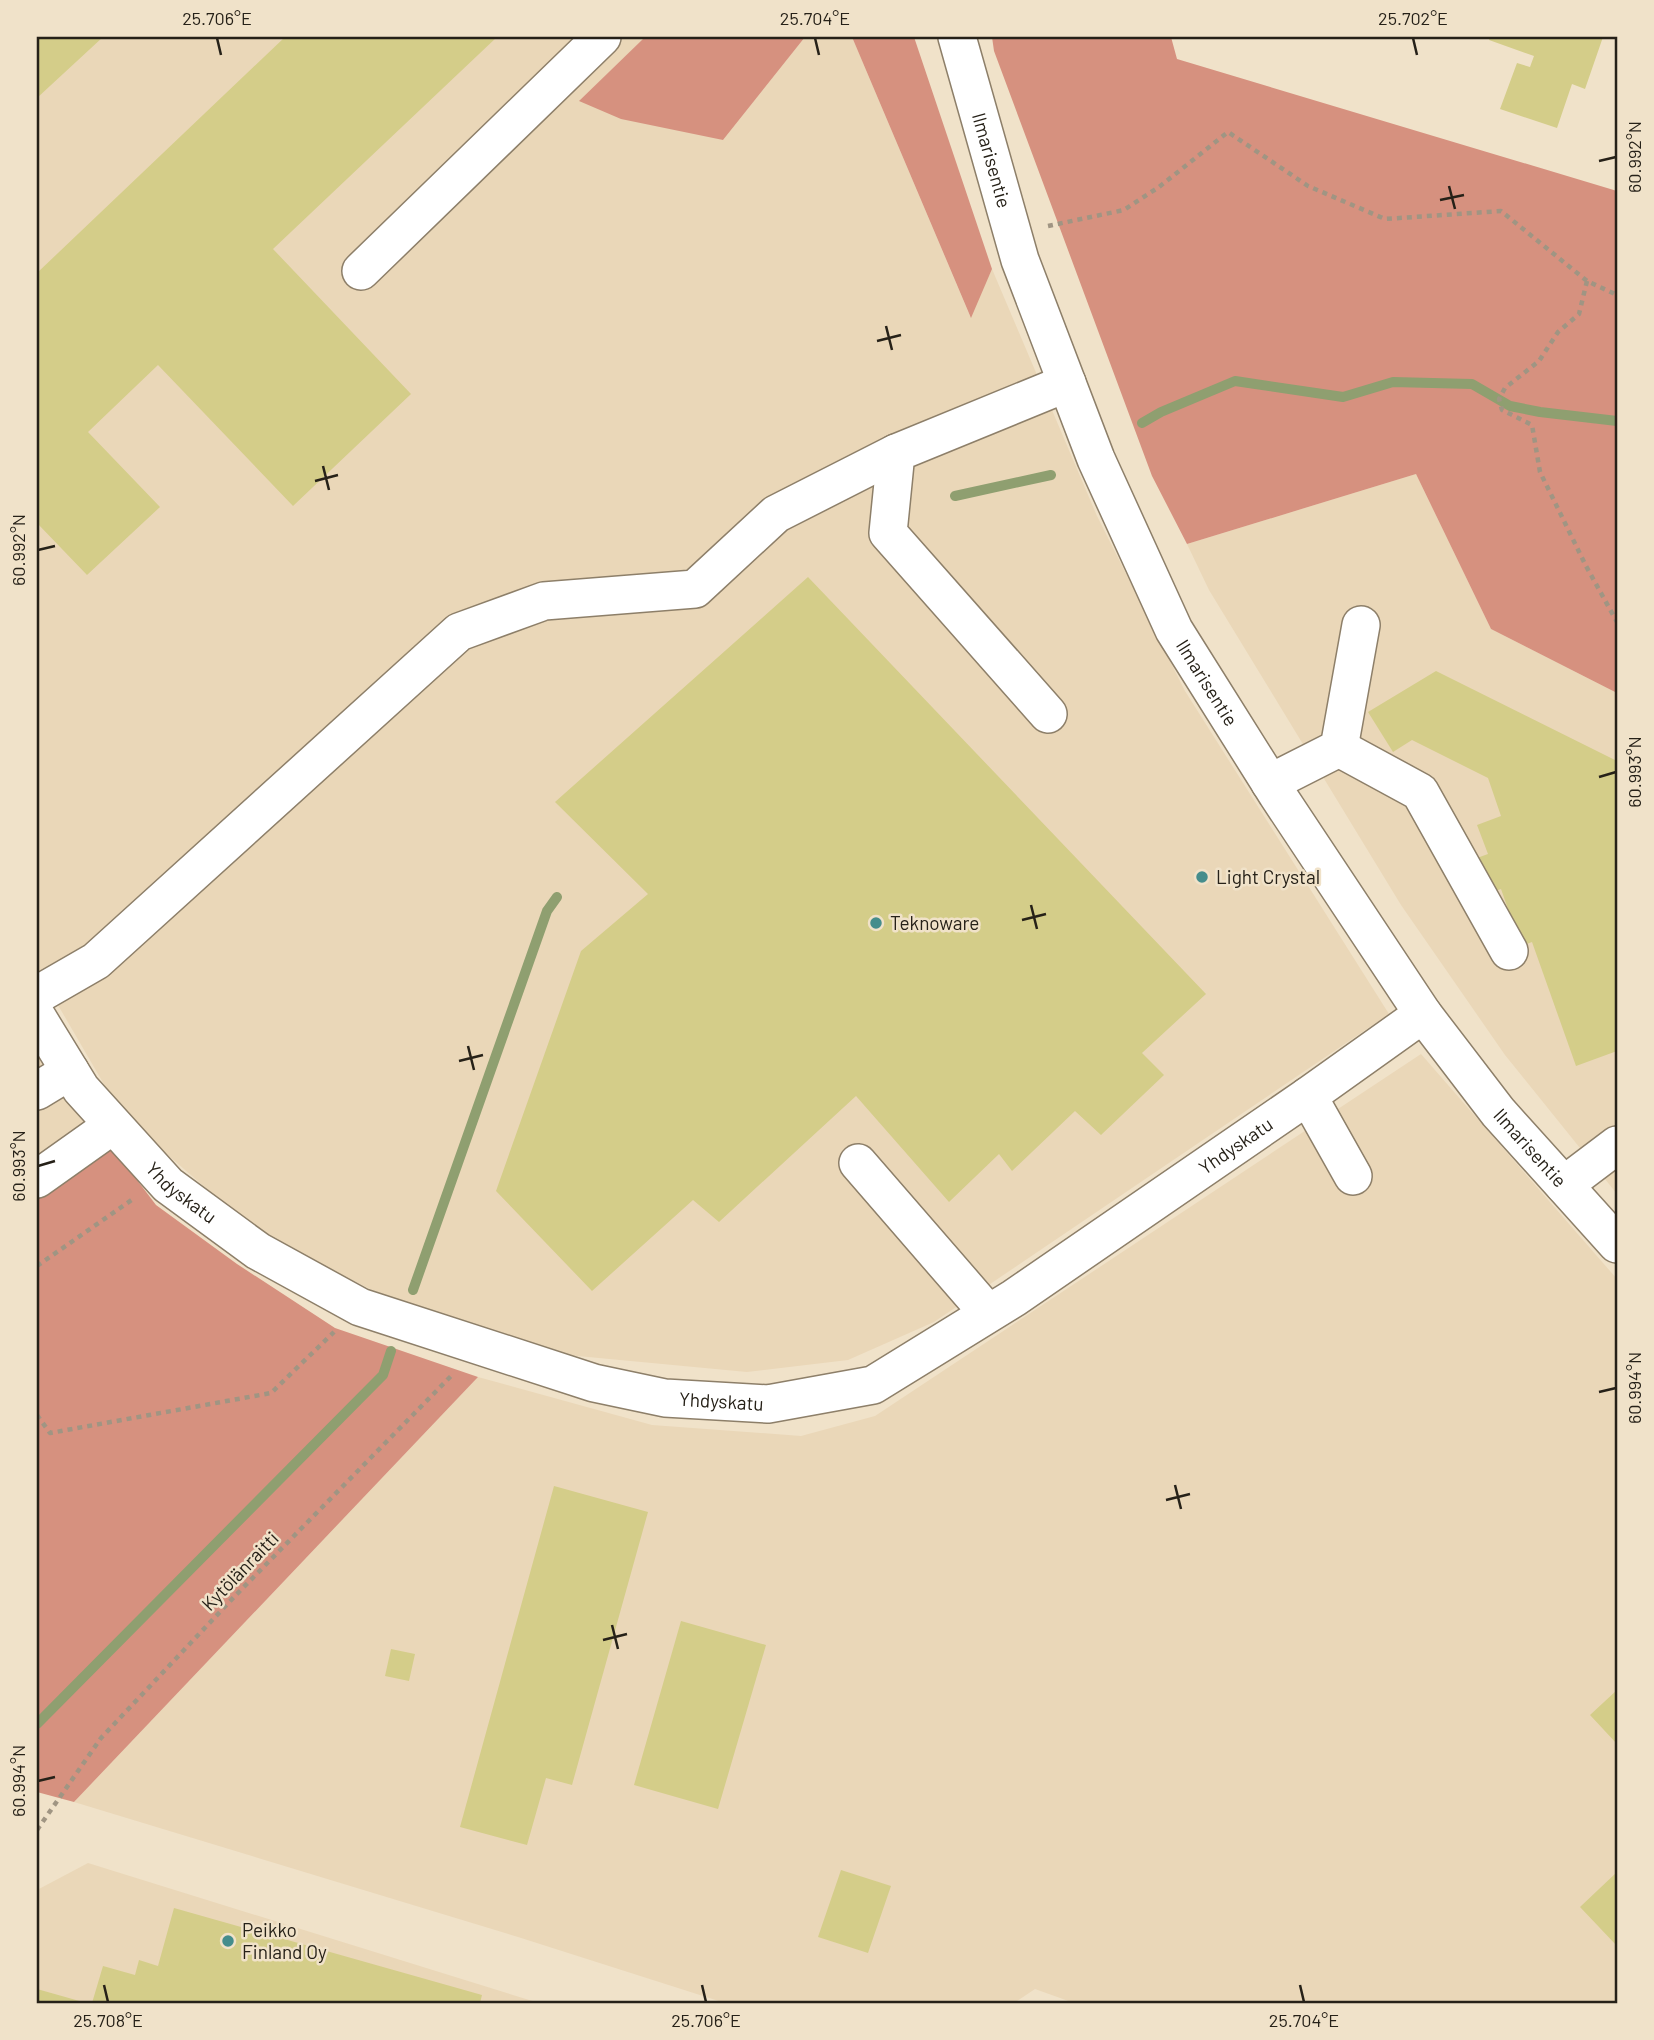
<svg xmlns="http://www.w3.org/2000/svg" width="1654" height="2040" viewBox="0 0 1654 2040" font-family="Barlow,sans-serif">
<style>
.built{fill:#ead7b8}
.forest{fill:#d6917f}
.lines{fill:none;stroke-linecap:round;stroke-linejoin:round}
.stream{stroke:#8f9f70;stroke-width:10}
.building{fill:#d4cd89}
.minor-casing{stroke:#8d7f69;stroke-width:40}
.path{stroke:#a09583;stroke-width:4.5;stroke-dasharray:5 5;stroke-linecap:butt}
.minor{stroke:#fff;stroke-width:37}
.ticks{fill:none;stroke:#262118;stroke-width:2.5}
.poi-dot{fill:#458d8c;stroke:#f0e2c9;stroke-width:2.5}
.labels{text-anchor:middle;stroke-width:5;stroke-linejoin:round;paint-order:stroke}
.street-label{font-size:19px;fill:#262118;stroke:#f0e2c9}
.poi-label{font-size:19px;fill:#262118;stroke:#f0e2c9;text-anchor:start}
.neatline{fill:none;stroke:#262118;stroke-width:2.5}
.ticks-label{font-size:18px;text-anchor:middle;fill:#262118}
</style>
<rect width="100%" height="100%" fill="#f0e2c9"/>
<!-- built -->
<path class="built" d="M37,37H645L580,100L723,140L805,37H852L970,316L992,269L1097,516L1185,691L1389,1014L934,1322L848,1360L747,1372L567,1355L396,1302L257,1232L155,1144L105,1086L37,969Z
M1416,474L1491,629L1617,693V1194L1505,1055L1401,905L1209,590L1187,544Z
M37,1052L112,1147L37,1200Z
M1421,1054L1617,1279V2003H1074L1035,1989L1014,2003H725L518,1937L74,1802L478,1377L652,1425L801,1436L875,1416Z
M88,1863L539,2003H37V1890Z"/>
<!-- forest -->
<path class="forest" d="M645,37H805L723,140L621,119L579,101Z
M852,37H914L992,269L971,318Z
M992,37H1171L1177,59L1617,191V693L1491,629L1416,474L1187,544L1152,476L994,51Z
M112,1147L156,1205L237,1264L335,1328L478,1377L74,1802L37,1792V1200Z"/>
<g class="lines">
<!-- stream -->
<path class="stream" d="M1142,423L1161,412L1235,381L1343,397L1393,382L1472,384L1510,406L1540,412L1617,421
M955,496L1051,475
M413,1290L547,911L557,897
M37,1724L383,1375L391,1351"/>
</g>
<!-- building -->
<path class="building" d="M37,37H103L37,98Z
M285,37H497L273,249L411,394L293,506L158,365L88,432L160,507L87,575L37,523V273Z
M1490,37H1603L1585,89L1572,84L1557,128L1500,109L1517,63L1530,67L1534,56L1489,40Z
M808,577L1206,994L1142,1053L1164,1075L1101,1135L1075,1111L1012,1171L999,1154L949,1202L856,1096L719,1222L693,1200L592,1291L496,1191L581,951L648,894L555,802Z
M1436,671L1617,761V1051L1576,1066L1532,942L1521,946L1501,889L1489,893L1477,858L1488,854L1477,825L1501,816L1488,778L1412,740L1393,752L1368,712Z
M554,1486L648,1512L572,1785L546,1778L527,1845L460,1827Z
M681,1621L766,1645L718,1809L634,1785Z
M391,1649L415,1654L409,1681L385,1676Z
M1617,1690V1744L1590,1715Z
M841,1870L891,1886L868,1953L818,1937Z
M1617,1872V1946L1580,1907Z
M174,1908L482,1995L480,2003H92L103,1966L135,1975L139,1960L158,1966Z
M37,1989L83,2002V2003H37Z"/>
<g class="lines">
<defs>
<g id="minor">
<path id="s1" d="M957,37L1020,260L1096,459L1174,630L1277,794L1423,1014L1498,1112L1617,1244"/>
<path d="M361,271L602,37"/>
<path d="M1048,714L888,533L896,453L1067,383"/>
<path d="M1339,748L1420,792L1509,951"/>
<path d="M1270,783L1339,748L1361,625"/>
<path d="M37,995L96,961L459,632L544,601L695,589L776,514L896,453"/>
<path id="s2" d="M37,1017L81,1089L168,1185L258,1251L360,1307L594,1383L665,1398L768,1404L873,1385L1014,1298L1308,1096L1423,1014"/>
<path d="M37,1091L70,1071"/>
<path d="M1308,1096L1353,1176"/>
<path d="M858,1163L988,1313"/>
<path d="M37,1179L113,1125"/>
<path d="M1564,1185L1617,1145"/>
</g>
</defs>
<!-- minor casing -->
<use href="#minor" class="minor-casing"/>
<!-- path -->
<path class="path" d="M1048,226L1124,210L1159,187L1228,132L1308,186L1385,219L1501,211L1587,281L1617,295
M1587,281L1579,314L1558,332L1539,361L1505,388L1499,399L1502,410L1532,425L1540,472L1586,566L1617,622
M37,1266L133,1199
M37,1415L50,1433L271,1393L334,1332
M37,1830L101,1738L234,1597L453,1374"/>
<!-- minor -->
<use href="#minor" class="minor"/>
</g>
<!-- ticks -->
<path class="ticks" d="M217,38L221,55M815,38L819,55M1413,38L1417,55M1599,161L1616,157M1449,186L1455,209M1440,200L1464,195M886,326L892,350M877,341L901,335M323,466L329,490M315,481L338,475M38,550L55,546M1599,777L1616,772M1031,905L1037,929M1022,920L1046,914M468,1046L474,1070M459,1061L483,1055M38,1166L55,1161M1599,1392L1616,1388M1175,1485L1181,1509M1166,1500L1190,1494M612,1625L618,1649M603,1640L627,1634M38,1781L55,1777M104,1985L108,2002M702,1985L706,2002M1300,1985L1304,2002"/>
<!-- markers -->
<g class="poi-dot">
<circle cx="1202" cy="877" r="7"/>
<circle cx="876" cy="923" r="7"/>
<circle cx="228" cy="1941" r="7"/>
</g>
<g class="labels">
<!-- street labels -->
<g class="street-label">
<text dy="7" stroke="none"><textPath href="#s1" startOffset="128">Ilmarisentie</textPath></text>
<text dy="7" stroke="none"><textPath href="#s1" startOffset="695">Ilmarisentie</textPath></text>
<text dy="7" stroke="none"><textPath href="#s2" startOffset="1405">Yhdyskatu</textPath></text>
<text dy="7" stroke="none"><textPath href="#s1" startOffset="1262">Ilmarisentie</textPath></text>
<text dy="7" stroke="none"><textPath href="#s2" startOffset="229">Yhdyskatu</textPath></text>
<text dy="7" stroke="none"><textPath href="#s2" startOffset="817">Yhdyskatu</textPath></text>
<text transform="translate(240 1571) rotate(-46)" y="7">Kytölänraitti</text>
</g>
<!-- poi labels -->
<g class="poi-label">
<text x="1216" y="884">Light Crystal</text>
<text x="890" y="930">Teknoware</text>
<text x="242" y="1937">Peikko<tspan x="242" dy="22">Finland Oy</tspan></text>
</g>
</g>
<!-- border -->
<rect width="1654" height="2040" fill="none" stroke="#f0e2c9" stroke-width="77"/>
<rect x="38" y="38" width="1578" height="1964" class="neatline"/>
<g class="ticks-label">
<text x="217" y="25">25.706°E</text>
<text x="815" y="25">25.704°E</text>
<text x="1413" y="25">25.702°E</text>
<text transform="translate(1635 157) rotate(-90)" y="6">60.992°N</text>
<text transform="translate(19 550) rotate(-90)" y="6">60.992°N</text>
<text transform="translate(1635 772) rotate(-90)" y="6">60.993°N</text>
<text transform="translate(19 1166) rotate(-90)" y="6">60.993°N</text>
<text transform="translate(1635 1388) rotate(-90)" y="6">60.994°N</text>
<text transform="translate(19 1781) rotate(-90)" y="6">60.994°N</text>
<text x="108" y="2027">25.708°E</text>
<text x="706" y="2027">25.706°E</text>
<text x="1304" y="2027">25.704°E</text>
</g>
</svg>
